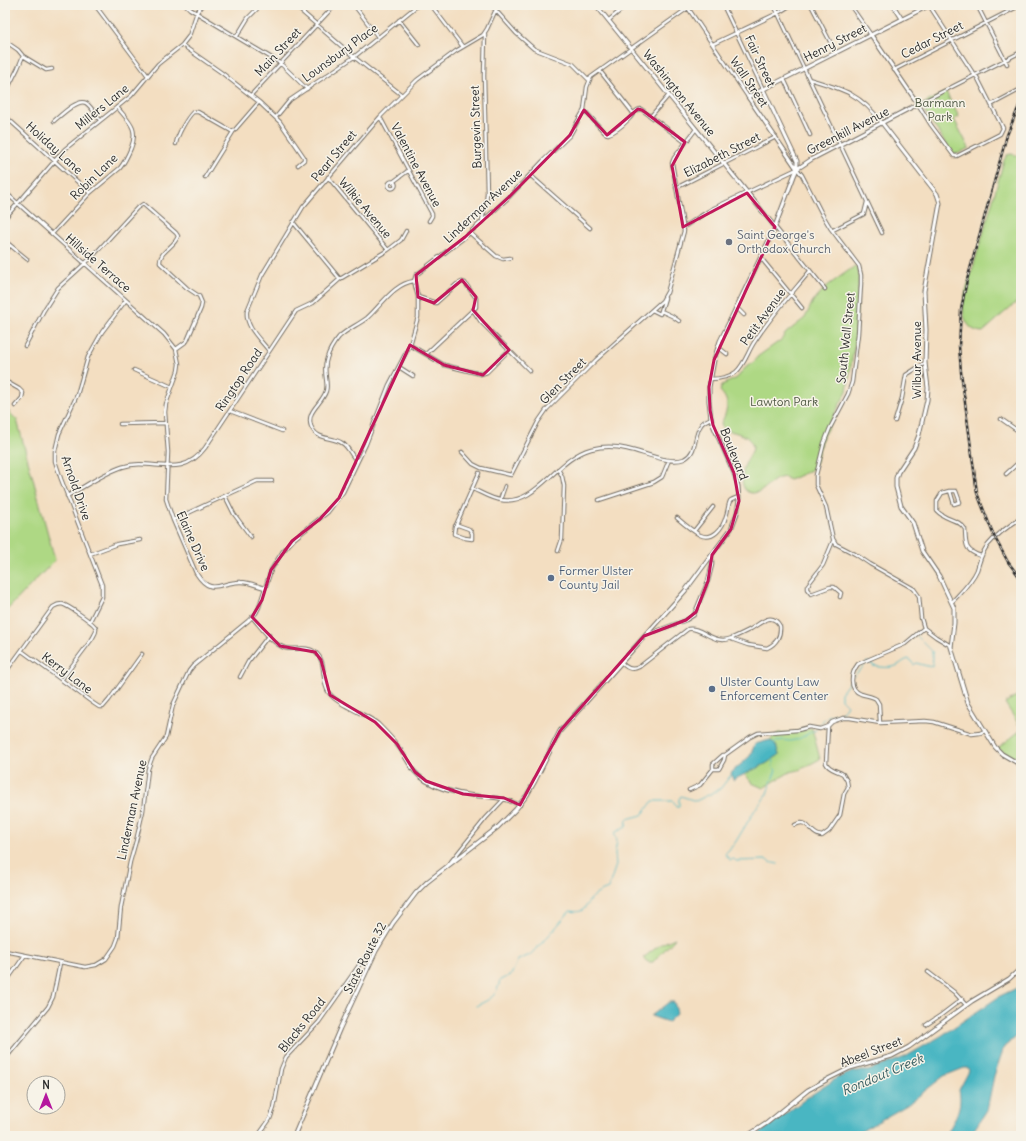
<svg xmlns="http://www.w3.org/2000/svg" width="1026" height="1141" viewBox="0 0 1026 1141" font-family="Delius,sans-serif">
<style>
.green{fill:#aed884;stroke:#6c8258}
.water{fill:#48b6c2;stroke:#3a7076}
.lines{fill:none;stroke-linecap:round;stroke-linejoin:round}
.stream{stroke:#48b6c2;stroke-width:1}
.minor-casing{stroke:#716a60;stroke-width:4.5}
.major-casing{stroke:#716a60;stroke-width:5}
.minor{stroke:#fff;stroke-width:2.5}
.major{stroke:#fff;stroke-width:3}
.rail-casing{stroke:#2b2b2b;stroke-width:2.5}
.rail{stroke:#f7f3e8;stroke-width:1;stroke-dasharray:3;stroke-linecap:butt}
.marked{fill:none;stroke:#c2185b;stroke-width:3;stroke-linejoin:round}
.worship-dot{fill:#6b7280;stroke:#f7f3e8;stroke-width:1.5}
.service-dot{fill:#5c6f8a;stroke:#f7f3e8;stroke-width:1.5}
.labels{text-anchor:middle;stroke-width:3;stroke-linejoin:round;paint-order:stroke}
.street-label{font-size:12px;fill:#2b2b2b;stroke:#f7f3e8}
.park-label{font-size:12px;fill:#4c5641;stroke:#f7f3e8}
.worship-label{font-size:12px;fill:#5b616d;stroke:#f7f3e8;text-anchor:start}
.service-label{font-size:12px;fill:#4e5e75;stroke:#f7f3e8;text-anchor:start}
.water-label{font-size:13px;font-style:italic;fill:#355c60;stroke:#f7f3e8}
</style>
<rect width="100%" height="100%" fill="#f7f3e8"/>
<filter id="ink" filterUnits="userSpaceOnUse"><feTurbulence type="fractalNoise" baseFrequency=".025" numOctaves="2"/><feDisplacementMap in="SourceGraphic" scale="8" xChannelSelector="R" yChannelSelector="G"/><feConvolveMatrix kernelMatrix="1 2 1 2 8 2 1 2 1" color-interpolation-filters="sRGB"/></filter>
<filter id="wash" filterUnits="userSpaceOnUse"><feTurbulence type="fractalNoise" baseFrequency=".012" numOctaves="4" result="noise"/><feDisplacementMap in="SourceGraphic" scale="16" xChannelSelector="R" yChannelSelector="G"/><feGaussianBlur stdDeviation="0.9" result="paint"/><feColorMatrix in="noise" values="0 0 0 0 0 0 0 0 0 0 0 0 0 0 0 0 0 1.4 0 .05"/><feComposite in="paint" operator="in"/></filter>
<g filter="url(#wash)">
<rect width="100%" height="100%" fill="#f3dec1"/>
<!-- green -->
<path class="green" d="M946,92L959,117L954,119L969,148L957,154L952,153L927,115L921,105Z
M1011,154L1021,156V299C1007,309 996,321 983,332C971,332 964,322 963,310C963,294 972,273 976,257C986,225 995,192 1004,160L1007,155Z
M855,266L858,269L859,275L855,342L847,391L833,417L821,441L816,463L813,469L792,479L789,480L785,477C769,478 768,492 753,493C738,493 742,471 746,462C748,458 752,453 753,448C753,448 752,443 751,442C747,434 732,432 723,429L721,424C726,412 732,403 720,391L722,385L737,378L744,369L755,361L757,357L781,340L786,333L805,318L813,301L827,286Z
M5,408L17,420L55,560L5,612Z
M1021,693V728L1005,703Z
M812,728L820,759L799,770L790,772L763,788L752,783L745,774L765,764L779,755L776,745L770,740L778,733L795,732Z
M1021,730V762L1003,752L998,748Z
M675,938L673,941L653,962H648L643,958L661,944Z"/>
<!-- water -->
<path class="water" d="M770,740L776,745L779,755L767,763L733,780L731,773L750,756L755,744Z
M1021,986V1033L1004,1047L994,1076L987,1110L970,1136H946C954,1119 963,1109 959,1090L969,1071L968,1068H964L944,1076L907,1105L853,1136H756L808,1097L837,1078L855,1071H868L905,1057L941,1036L1000,996Z
M669,1002H674L677,1013L668,1022L651,1016Z"/>
<g class="lines">
<!-- stream -->
<path class="stream" d="M854,676L867,662L872,664L873,666C881,667 891,669 898,665C903,662 904,660 909,659L914,665L916,663L927,666L933,665L932,651L917,636
M818,727C826,716 827,715 841,714L847,705L841,699V693L851,680
M773,743C785,737 786,743 795,740C801,739 809,732 816,730
M772,758L774,761L772,766L776,770L766,796L756,808L735,843L725,854L730,860L734,859L736,861L767,860L769,862L778,864
M476,1006C492,998 496,997 500,980L511,975L518,960L530,955L551,933L570,911C587,914 583,906 593,897C597,893 603,891 608,889L616,865L615,853L617,840L614,833L626,827L627,819L642,815L653,801H673L676,807H679V799L681,796L696,801L720,789L731,775"/>
</g>
</g>
<g filter="url(#ink)">
<g class="lines">
<defs>
<path id="minor" d="M95,5L148,76
M186,5L190,9L280,63L307,89
M294,5L354,57L402,95
M354,5L378,37
M431,5L463,47
M491,5L516,33L534,49L573,64L589,80
M686,5L748,97
M723,5L763,89
M774,5L882,233
M811,5L836,53
M850,5L871,35
M893,5L902,19
M929,5L973,73L977,77L1003,128L1000,134L957,156H954L931,125L918,104C952,87 987,69 1021,52
M977,5L1007,64
M399,20L419,45
M609,20L627,5
M237,36L248,18L261,5
M5,41L18,50L23,56L46,70L52,69
M713,44L778,13L791,5
M182,45L222,73L259,102L280,122L304,157V160L298,165
M894,70L1021,5
M600,71L633,113
M784,79L810,135
M809,79C843,89 861,94 882,123
M5,94L18,68L23,56
M251,95L335,5
M991,105L1021,89
M584,110L605,133L608,134C616,132 623,125 629,119C633,115 634,110 641,109L685,142
M5,116L90,193
M651,116L669,95
M276,117L290,100L354,57L418,5
M380,117L432,214V216L429,221
M54,121C60,116 78,98 86,103C91,106 96,115 100,120
M176,144C177,135 187,118 193,112H198L233,132
M530,175L590,228
M205,177L233,132L259,102
M328,177L388,250
M388.5 185a3.5 3.5 0 1 1 7 0a3.5 3.5 0 1 1-7 0Z
M393,182L409,170
M676,188L776,137
M5,192L164,334L176,349L179,364L178,371L166,404L165,412L168,452L166,499L173,520L196,573C212,598 221,581 241,582C249,582 257,586 265,588
M5,218L65,149L131,96L158,64L182,45L189,36L197,12L202,5
M482,220L486,204L487,193L484,76L485,34
M293,222L340,279
M684,227L696,219L712,209L797,169L802,175L822,214L831,229L859,266L861,275V284L858,334L852,382L848,394L830,428L824,443L816,475V485L826,507L833,539L836,544L855,554L870,564L914,589L919,596L921,618L924,628L936,637L951,646
M775,227L825,289
M833,230L864,214L867,202
M470,233L496,256L503,259L510,258
M52,234L90,193L120,168C125,162 128,155 131,148C139,128 129,122 117,107
M5,241L27,259
M5,254L10,245
M761,258L802,308
M667,293L684,231L672,163L674,158L696,129
M418,297L436,303L457,284L462,282L465,283L476,298V307L426,354
M736,307L744,315
M473,310L481,322L530,371
M652,310L660,314L665,298
M661,311L672,316L679,321
M410,345L444,365L481,374L487,372L509,350
M25,346L44,310L58,288L93,256L137,208L143,204L176,233L178,236C175,247 159,251 160,263L187,288L199,296L202,303L201,308L187,341L176,349
M718,347L727,354
M269,351C260,339 245,327 247,311L262,275L303,207L380,117L417,80L456,51L483,35L487,29L498,5
M399,367L413,376
M134,370L172,387
M710,379C720,379 728,378 736,372C745,364 748,351 755,341C771,316 791,294 810,271
M5,381L19,389L23,393L22,398L15,406
M230,411L282,431
M1001,419L1021,433
M895,421L902,398L906,375L925,363
M120,424L165,423
M462,452L473,464L481,468L511,475L538,422L547,409L596,360L662,301L667,292
M357,461C351,456 349,447 342,443C331,436 317,441 311,426C306,411 322,404 326,391C329,383 322,371 327,358C329,351 334,343 339,337C347,329 358,325 367,318C382,305 393,284 414,281
M558,469L562,476L564,486L562,539L558,551
M1006,474L1017,464L1021,458
M473,489C482,493 491,499 501,500C537,506 555,459 591,449C603,446 615,446 627,449C643,452 669,465 684,459C698,452 693,436 701,425C703,421 708,420 711,418
M950,491L954,504L960,502L956,491H949L942,493L937,501V511C946,521 958,518 965,529C966,544 964,551 981,556
M67,496C84,487 104,473 122,467C153,457 180,481 205,448L296,311L313,303L340,279L388,250L401,240L406,231
M225,496L234,514L251,537
M500,500L505,486
M599,500L654,482L662,477L669,460
M677,518C684,524 692,531 700,535C713,541 723,528 726,516C728,512 728,505 730,501C732,499 736,498 739,497
M173,520L257,481H272
M456,525L479,473
M458,525L469,529L472,533V539L465,538L454,534L455,526Z
M694,531L713,507
M833,541L823,565L807,586V589L811,594L830,587H834L841,593L840,597
M90,554L117,544L140,540
M952,602C961,592 972,582 977,570C980,561 981,553 988,545C997,534 1010,525 1021,518
M252,617C261,627 272,644 285,648C295,651 306,645 315,652C328,662 320,681 329,693C339,706 365,713 378,724C386,732 394,740 400,749C409,762 411,772 426,781C439,789 455,793 470,795C489,798 501,796 520,805
M90,621L102,597V585L61,479L55,461V451L59,434L77,395L88,357L102,332L126,300
M646,635L686,620L694,615L708,581L712,565V555
M22,651L93,703L99,707H103L109,700L142,654
M621,662C626,668 631,671 639,667L688,629C701,626 714,646 732,638C737,636 743,633 749,630C759,625 771,610 780,626C781,636 776,644 767,648L748,645L731,639
M5,673L53,607C56,605 58,604 62,604C67,605 94,623 96,628C97,632 94,635 92,639L62,679
M240,677L248,662L269,635
M880,723L879,704L876,699C872,696 867,696 861,694C848,689 851,673 858,664L905,644L924,628
M713,769V764L723,755H725
M689,790L700,785L713,769H719L724,760L725,755L750,737L758,733L798,730L809,727L820,729L828,726L832,722L843,718H850L880,723L925,721L934,722L972,734L980,733L985,731
M795,825C809,817 809,835 822,836L829,831L840,815L844,794L848,787L847,781L843,774C837,770 829,770 826,763L828,726
M449,864L486,818L504,799
M5,951L85,967L96,965L106,959L115,946L118,938L121,907L130,862L136,841L143,811L148,769L152,758L166,737L173,705L189,671L193,666L248,621L256,613L259,607L271,570L283,551L295,538L328,512L343,492L366,444L389,385L410,345L418,317V297L414,281L416,275L465,237L509,197L543,161L570,135L584,110L587,87L591,77L688,8
M928,972L954,992L966,1005
M8,979L25,955
M926,1025L941,1015L962,999
M5,1059L48,1007L53,997L60,963
M258,1136L270,1119L274,1108L281,1069L286,1057L319,1022L362,961L383,938"/>
<path id="major" d="M596,5L775,227
M763,89L797,161V169
M882,123L937,194L940,203L924,291L926,330L925,363L928,388L927,400L919,435L914,448L898,472L896,478V487L901,506L913,523L922,551L939,576L954,608V623L951,647L968,703L995,747L1002,754L1021,765
M797,169L748,97L930,5
M294,1136L340,1028L376,951L393,923L416,893L427,882L498,827L516,809L527,795L535,781L560,731L685,591L731,529L737,513L739,501L738,486L734,473L713,425L711,418L709,401V387L714,360L720,341L773,232L794,176L797,169L812,159L918,104L871,35
M747,1136L767,1123L808,1090L830,1078L850,1068L892,1056L909,1047L972,1001L1009,979L1021,968"/>
</defs>
<!-- minor casing -->
<use href="#minor" class="minor-casing"/>
<!-- major casing -->
<use href="#major" class="major-casing"/>
<!-- minor -->
<use href="#minor" class="minor"/>
<!-- major -->
<use href="#major" class="major"/>
<defs>
<path id="rail" d="M1021,101L1007,135L967,280L961,310L959,346L961,372L977,493L994,536L1008,562L1021,579"/>
</defs>
<!-- rail casing -->
<use href="#rail" class="rail-casing"/>
<!-- rail -->
<use href="#rail" class="rail"/>
</g>
</g>
<!-- marked area -->
<path class="marked" d="M638,109L642,110L685,142L672,166L683,227L747,193L775,227L714,360L709,387L710,410L713,425L734,473L739,501L731,529L712,555L708,581L696,612L686,620L644,636L560,731L520,805L504,798L463,794L426,781L415,772L397,744L375,722L330,695L321,660L315,652L280,646L252,617L262,600L271,570L292,541L320,519L339,498L410,345L444,365L483,375L509,350L473,310L476,297L462,280L434,303L418,297L416,275L465,237L509,197L570,135L584,110L607,135Z"/>
<!-- markers -->
<circle class="worship-dot" cx="729" cy="242" r="4"/>
<g class="service-dot">
<circle cx="551" cy="578" r="4"/>
<circle cx="712" cy="689" r="4"/>
</g>
<g class="labels">
<!-- street labels -->
<g class="street-label">
<text transform="translate(932 40) rotate(-27)" y="4">Cedar Street</text>
<text transform="translate(835 43) rotate(-27)" y="4">Henry Street</text>
<text transform="translate(278 52) rotate(-47)" y="4">Main Street</text>
<text transform="translate(340 53) rotate(-36)" y="4">Lounsbury Place</text>
<text transform="translate(760 61) rotate(65)" y="4">Fair Street</text>
<text transform="translate(749 82) rotate(56)" y="4">Wall Street</text>
<text transform="translate(679 93) rotate(51)" y="4">Washington Avenue</text>
<text transform="translate(102 107) rotate(-39)" y="4">Millers Lane</text>
<text transform="translate(476 127) rotate(-92)" y="4">Burgevin Street</text>
<text transform="translate(848 131) rotate(-27)" y="4">Greenkill Avenue</text>
<text transform="translate(54 148) rotate(42)" y="4">Holiday Lane</text>
<text transform="translate(722 155) rotate(-27)" y="4">Elizabeth Street</text>
<text transform="translate(334 156) rotate(-50)" y="4">Pearl Street</text>
<text transform="translate(416 165) rotate(62)" y="4">Valentine Avenue</text>
<text transform="translate(94 177) rotate(-44)" y="4">Robin Lane</text>
<text transform="translate(483 206) rotate(-43)" y="4">Linderman Avenue</text>
<text transform="translate(365 208) rotate(50)" y="4">Wilkie Avenue</text>
<text transform="translate(98 263) rotate(41)" y="4">Hillside Terrace</text>
<text transform="translate(763 317) rotate(-54)" y="4">Petit Avenue</text>
<text transform="translate(846 338) rotate(-84)" y="4">South Wall Street</text>
<text transform="translate(917 360) rotate(-90)" y="4">Wilbur Avenue</text>
<text transform="translate(239 380) rotate(-56)" y="4">Ringtop Road</text>
<text transform="translate(563 381) rotate(-45)" y="4">Glen Street</text>
<text transform="translate(734 454) rotate(68)" y="4">Boulevard</text>
<text transform="translate(76 488) rotate(71)" y="4">Arnold Drive</text>
<text transform="translate(193 541) rotate(66)" y="4">Elaine Drive</text>
<text transform="translate(67 673) rotate(37)" y="4">Kerry Lane</text>
<text transform="translate(132 810) rotate(-78)" y="4">Linderman Avenue</text>
<text transform="translate(365 958) rotate(-63)" y="4">State Route 32</text>
<text transform="translate(302 1025) rotate(-51)" y="4">Blacks Road</text>
<text transform="translate(871 1052) rotate(-21)" y="4">Abeel Street</text>
</g>
<!-- park labels -->
<g class="park-label">
<text x="940" y="107">Barmann<tspan x="940" dy="14">Park</tspan></text>
<text x="784" y="406">Lawton Park</text>
</g>
<!-- worship labels -->
<g class="worship-label">
<text x="737" y="239">Saint George's<tspan x="737" dy="14">Orthodox Church</tspan></text>
</g>
<!-- service labels -->
<g class="service-label">
<text x="559" y="575">Former Ulster<tspan x="559" dy="14">County Jail</tspan></text>
<text x="720" y="686">Ulster County Law<tspan x="720" dy="14">Enforcement Center</tspan></text>
</g>
<!-- water labels -->
<g class="water-label">
<text transform="translate(882 1074) rotate(-23)" y="5">Rondout Creek</text>
</g>
</g>
<!-- margin -->
<rect width="1026" height="1141" fill="none" stroke="#f7f3e8" stroke-width="20"/>
<!-- north arrow -->
<g transform="translate(46 1095)"><circle r="19" fill="#f7f3e8" stroke="#a5a39c"/>
<path d="M0-3L7 15L0 10L-7 15Z" fill="#b5179e"/>
<text y="-6" font-size="11" font-weight="bold" text-anchor="middle" fill="#2b2b2b">N</text>
</g>
</svg>
